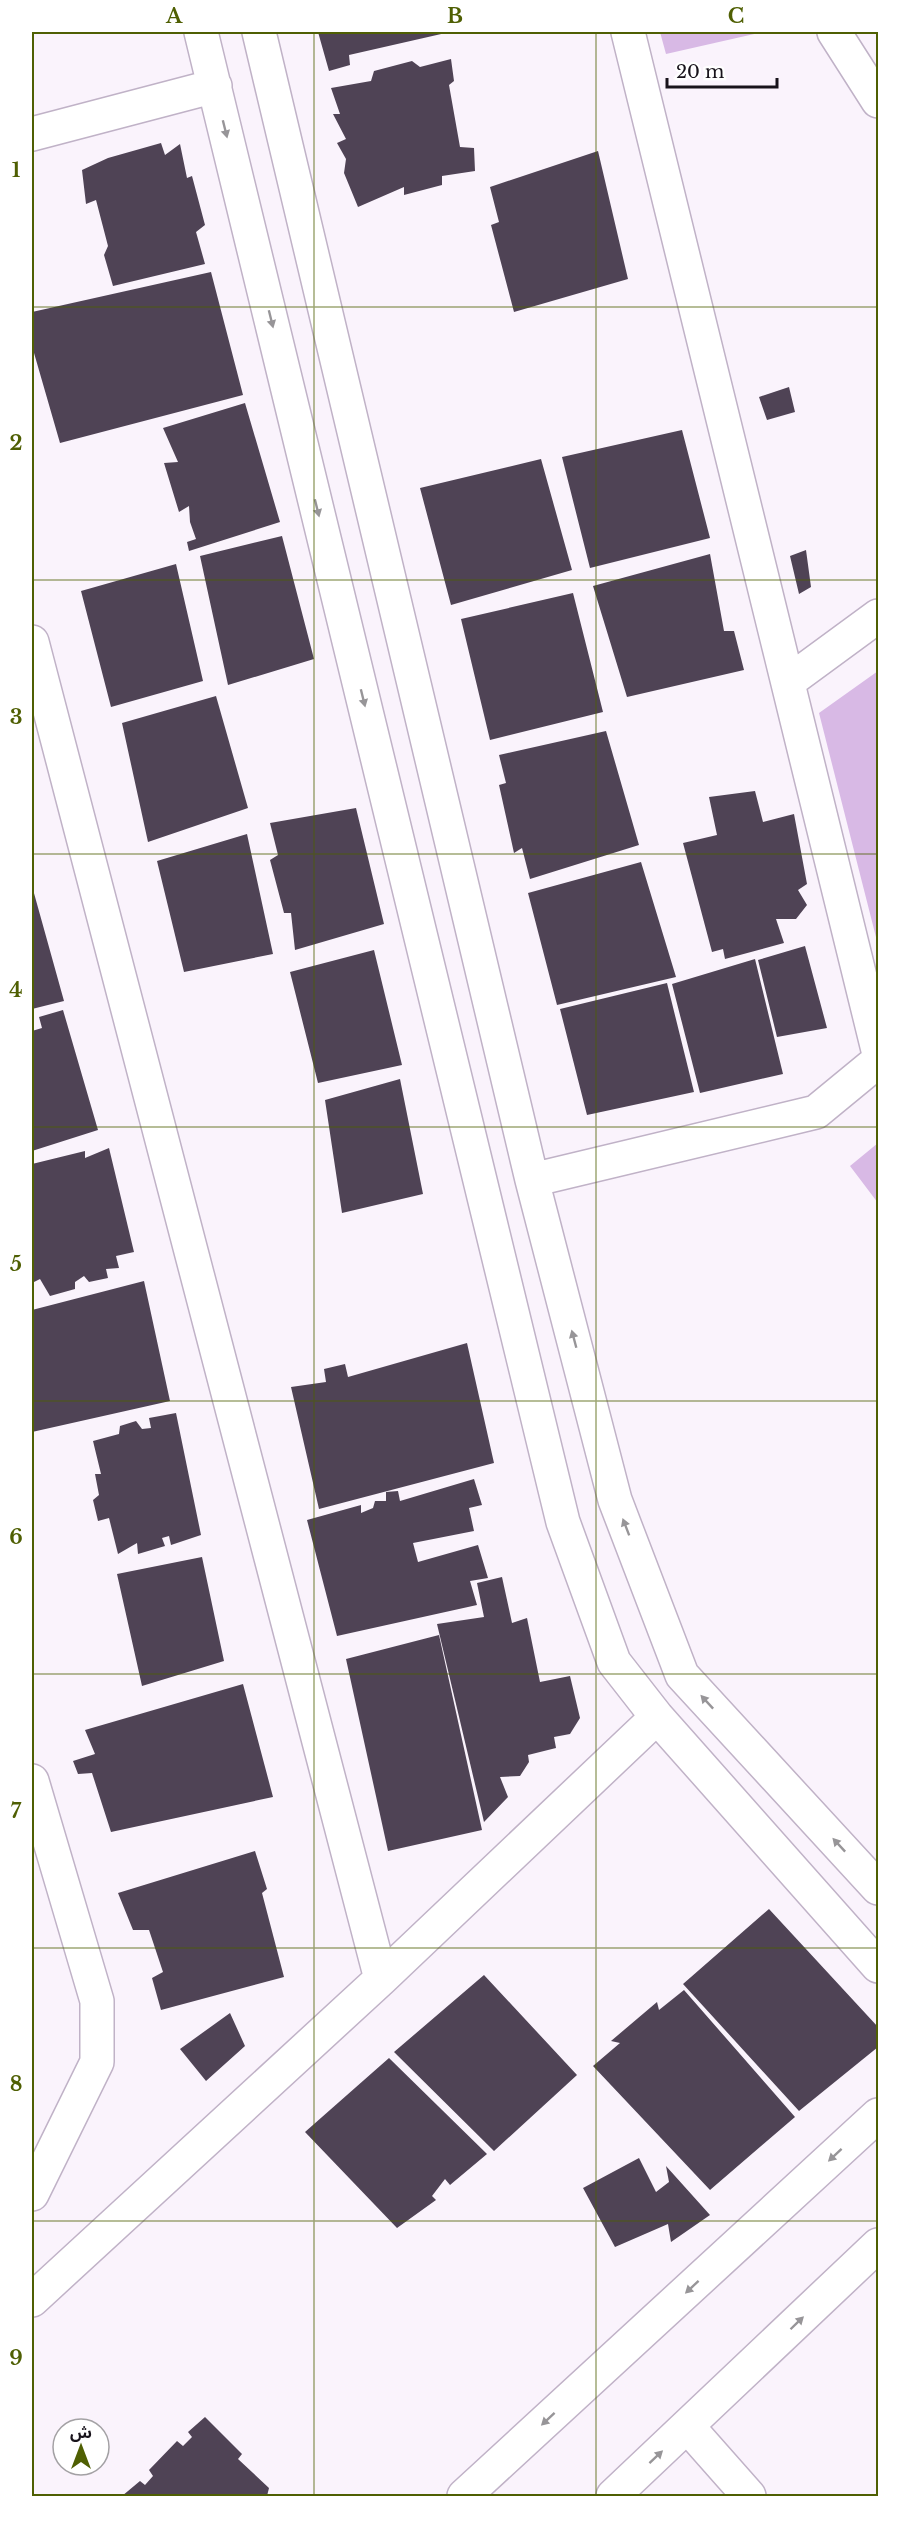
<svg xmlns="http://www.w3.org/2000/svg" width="910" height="2528" viewBox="0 0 910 2528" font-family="'Libre Baskerville','Noto Sans Arabic',serif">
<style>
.green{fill:#d8b9e5}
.building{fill:#4f4355}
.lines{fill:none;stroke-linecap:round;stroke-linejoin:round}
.minor-casing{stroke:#c0b2c7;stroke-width:36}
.minor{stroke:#fff;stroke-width:33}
.oneway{fill:#979598}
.grid{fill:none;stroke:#4f5f03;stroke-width:1.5;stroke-opacity:0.55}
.neatline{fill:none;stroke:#4f5f03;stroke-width:2}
.grid-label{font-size:20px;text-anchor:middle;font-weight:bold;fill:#4f5f03}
</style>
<rect width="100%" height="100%" fill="#faf3fc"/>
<!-- green -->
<path class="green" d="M660,32H763L666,54Z
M878,671V945L819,713Z
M878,1143V1203L850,1166Z"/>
<!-- building -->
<path class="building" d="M318,32H450L349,55L350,65L329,71Z
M451,59L454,81L449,85L460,147L474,148L475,171L442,176V185L404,195V187L358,207L344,173L346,159L337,143L346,139L333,114H340L331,88L371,81L374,71L412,61L420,67Z
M161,143L165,155L180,144L187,178L192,176L205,225L196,232L205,264L113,286L104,255L108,246L96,200L86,204L82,170L108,158Z
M598,151L628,279L514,312L491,225L499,222L490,187Z
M211,272L243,395L60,443L32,346V312Z
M789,387L795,412L767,420L759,397Z
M245,403L280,522L189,551L187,542L196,539L190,522L189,506L179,512L164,463L178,462L163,428Z
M682,430L710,538L590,568L562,457Z
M541,459L572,570L451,605L420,488Z
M282,536L314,659L228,685L200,556Z
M806,550L811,587L799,594L790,556Z
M710,554L724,631H734L744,670L627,697L593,586Z
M176,564L203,681L111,707L81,591Z
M573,593L603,712L490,740L461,619Z
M216,696L248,808L148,842L122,723Z
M606,731L639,845L530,879L522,848L514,853L499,785L506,783L499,755Z
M755,791L763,822L794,814L807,884L798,890L807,905L796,919H776L784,943L725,959L723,949L712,952L683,843L717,835L709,797Z
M356,808L384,924L295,950L291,913H284L270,860L278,855L270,823Z
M247,834L273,954L184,972L157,861Z
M641,862L676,977L557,1005L528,893Z
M32,886L64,1001L32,1009Z
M805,946L827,1028L777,1037L758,960Z
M374,950L402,1065L318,1083L290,972Z
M755,959L783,1074L700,1093L672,984Z
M667,983L694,1092L587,1115L560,1009Z
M63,1010L98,1130L32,1151V1031L42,1028L39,1017Z
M400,1079L423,1194L342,1213L325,1100Z
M109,1148L134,1252L116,1256L119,1268L106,1269L108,1278L89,1282L84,1276L75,1282V1289L50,1296L40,1279L32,1283V1164L85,1151V1158Z
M144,1281L170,1401L32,1432V1310Z
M467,1343L494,1463L319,1509L291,1387L326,1382L324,1369L345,1364L348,1377Z
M176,1413L201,1535L171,1545L169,1536L162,1538L165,1546L138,1554L137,1543L118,1554L109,1518L98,1521L93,1500L99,1495L95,1474H101L93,1441L119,1434L120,1426L136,1421L142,1429L151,1428L149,1418Z
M474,1479L482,1505L469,1508L474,1531L413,1543L418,1562L478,1545L488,1578L470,1581L477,1605L337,1636L307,1520L361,1505V1513L373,1508L375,1501H386V1492L398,1491L400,1501Z
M202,1557L224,1661L142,1686L117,1574Z
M502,1577L512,1623L527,1618L540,1682L570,1676L580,1718L570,1734L554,1737L556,1748L528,1755L529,1762L520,1776L500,1777L508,1797L484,1822L437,1624L484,1617L477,1583Z
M439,1635L482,1830L388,1851L346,1659Z
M243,1684L273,1797L111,1832L92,1773L78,1774L73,1761L95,1754L85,1730Z
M255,1851L267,1889L262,1893L284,1977L161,2010L152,1978L163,1972L149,1930H133L118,1893Z
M769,1909L878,2027V2047L799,2111L683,1984Z
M484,1975L577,2075L494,2151L394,2052Z
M684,1990L795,2117L710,2190L593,2066L620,2043L611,2041L657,2002L659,2010Z
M230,2013L245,2046L206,2081L180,2049Z
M389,2058L487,2154L450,2185L445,2179L432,2196L436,2200L397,2228L305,2132Z
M639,2158L656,2192L669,2182L666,2166L710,2215L671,2242L668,2224L615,2247L583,2188Z
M205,2417L242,2454L238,2459L269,2488L267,2496H122L140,2481L145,2485L153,2476L149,2470L177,2441L183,2446L192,2437L188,2432Z"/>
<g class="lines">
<defs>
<path id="minor" d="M201,32L563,1522L614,1662L657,1717L878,1966
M259,32L532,1180L615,1500L682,1675L878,1888
M628,32L878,1050
M834,32L878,101
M32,134L215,86
M32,642L381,1979
M788,682L878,616
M532,1180L816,1112L878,1061
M32,1781L97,2001V2062L32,2194
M32,2300L381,1979L657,1717
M688,2427L749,2496
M464,2496L878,2115
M613,2496L878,2245"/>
</defs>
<!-- minor casing -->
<use href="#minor" class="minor-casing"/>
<!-- minor -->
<use href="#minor" class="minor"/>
</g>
<!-- one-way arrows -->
<defs><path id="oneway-solid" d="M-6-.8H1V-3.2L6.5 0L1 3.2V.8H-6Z" transform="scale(1.5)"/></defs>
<g class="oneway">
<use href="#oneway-solid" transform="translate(225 129) rotate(76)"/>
<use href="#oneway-solid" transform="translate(271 319) rotate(76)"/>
<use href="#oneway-solid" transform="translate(317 508) rotate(76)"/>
<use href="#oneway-solid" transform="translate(363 698) rotate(76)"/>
<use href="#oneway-solid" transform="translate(574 1339) rotate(-105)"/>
<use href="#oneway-solid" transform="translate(626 1527) rotate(-111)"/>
<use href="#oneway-solid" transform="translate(707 1702) rotate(-133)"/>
<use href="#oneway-solid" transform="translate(839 1845) rotate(-133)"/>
<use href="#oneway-solid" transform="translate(835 2155) rotate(137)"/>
<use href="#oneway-solid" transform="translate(692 2287) rotate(137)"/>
<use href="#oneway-solid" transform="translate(797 2323) rotate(-44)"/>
<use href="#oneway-solid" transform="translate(548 2419) rotate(137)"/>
<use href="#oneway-solid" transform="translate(656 2457) rotate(-43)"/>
</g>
<!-- grid -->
<path class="grid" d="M314,32V2496M596,32V2496M32,307H878M32,580H878M32,854H878M32,1127H878M32,1401H878M32,1674H878M32,1948H878M32,2221H878"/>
<!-- border -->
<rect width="910" height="2528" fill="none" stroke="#ffffff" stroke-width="66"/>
<!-- north arrow -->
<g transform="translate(81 2447)"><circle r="28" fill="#ffffff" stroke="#a3a1a4" stroke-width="1.5"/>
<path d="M0-4.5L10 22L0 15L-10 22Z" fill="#4f5f03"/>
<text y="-9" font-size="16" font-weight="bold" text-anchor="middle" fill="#18131b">ش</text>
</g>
<!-- scale -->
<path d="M667 78v9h110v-9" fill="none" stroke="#18131b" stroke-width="3"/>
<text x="676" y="78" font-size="18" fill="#18131b" stroke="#ffffff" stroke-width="4.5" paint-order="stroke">20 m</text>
<rect x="33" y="33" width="844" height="2462" class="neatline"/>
<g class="grid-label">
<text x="174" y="23">A</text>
<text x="455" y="23">B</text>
<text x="736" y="23">C</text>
<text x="16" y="177">1</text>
<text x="16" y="450">2</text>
<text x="16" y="724">3</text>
<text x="16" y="997">4</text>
<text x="16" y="1271">5</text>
<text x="16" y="1544">6</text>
<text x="16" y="1818">7</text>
<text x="16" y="2091">8</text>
<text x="16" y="2365">9</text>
</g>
</svg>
